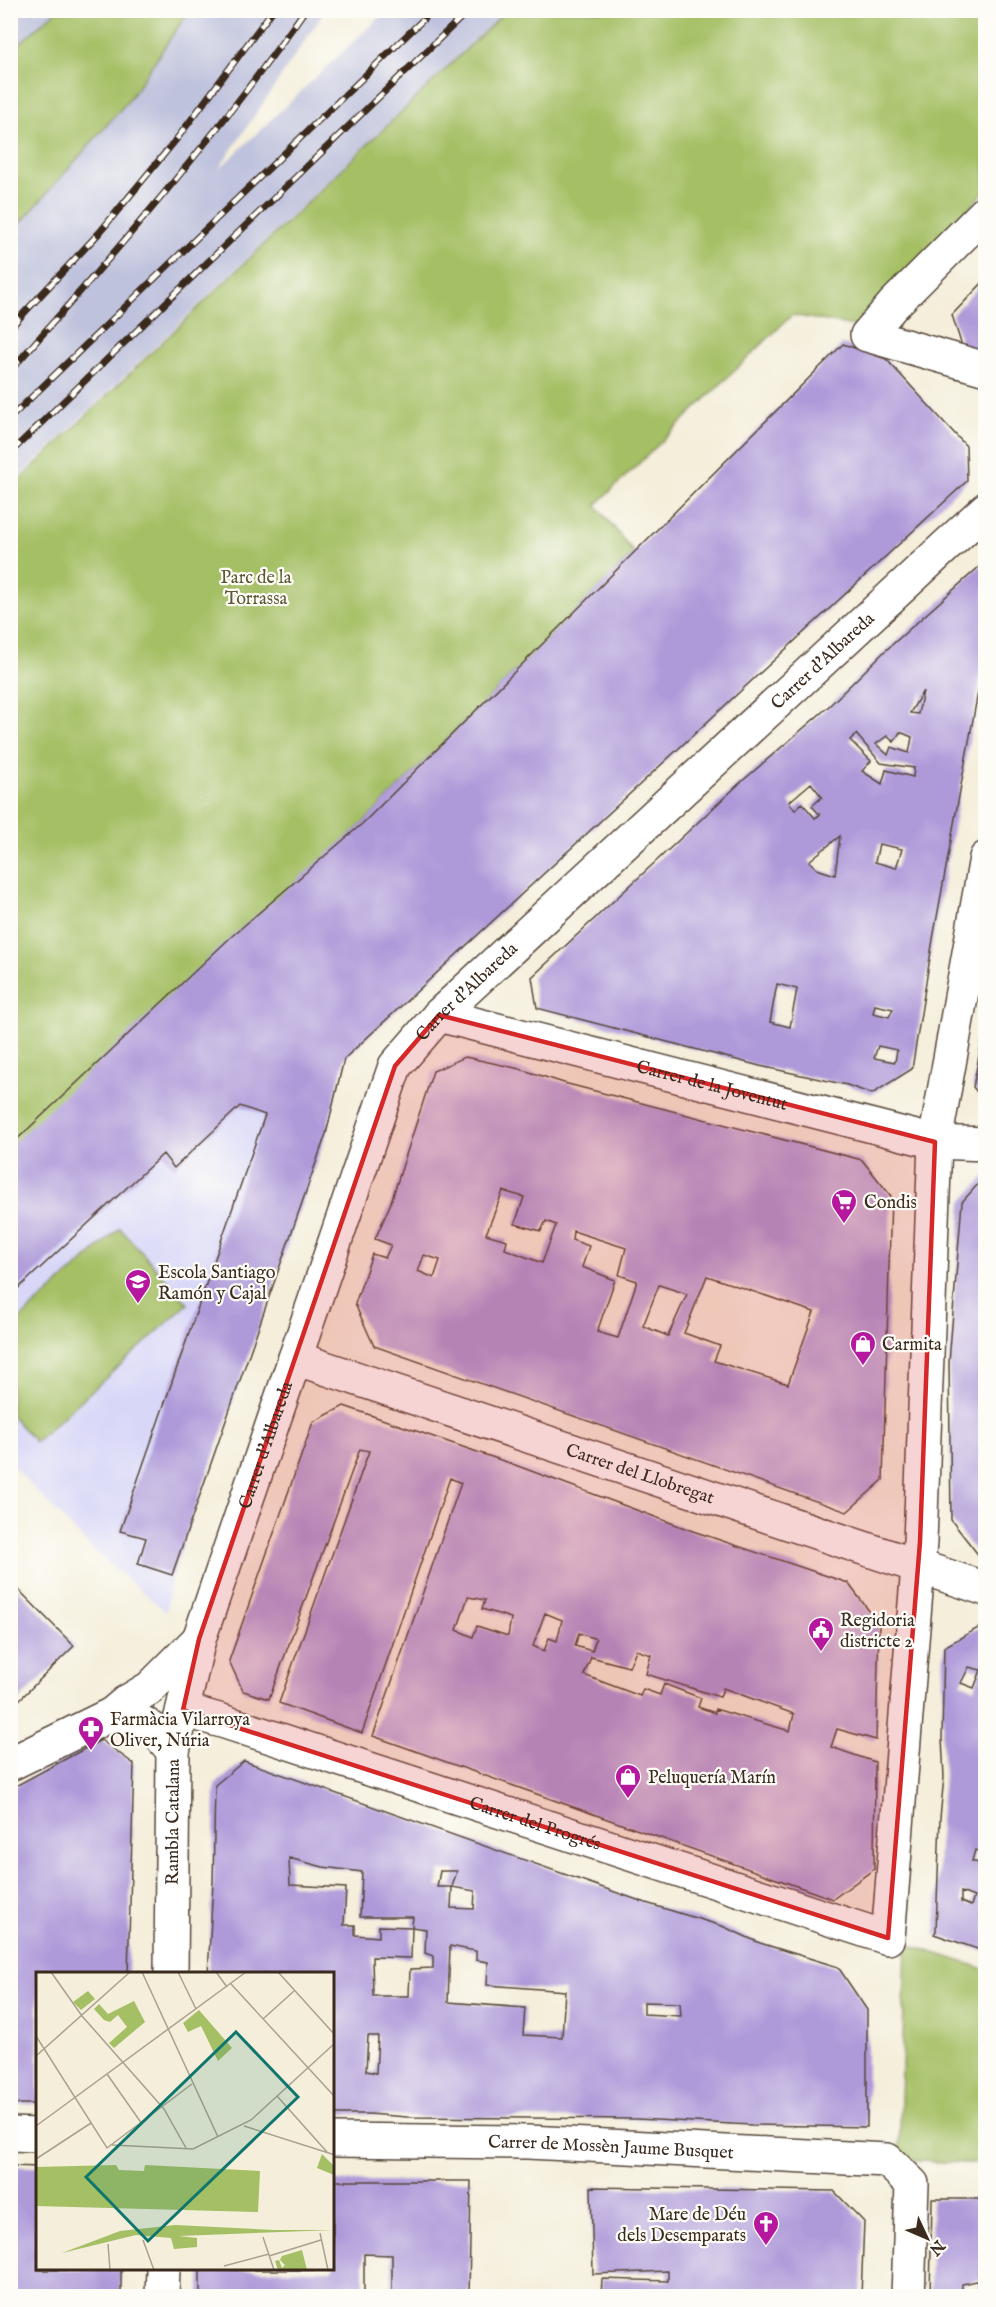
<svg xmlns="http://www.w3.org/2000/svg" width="996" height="2307" viewBox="0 0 996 2307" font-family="'IM FELL English',serif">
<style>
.built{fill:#d8d7f8}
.industrial{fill:#bfc2dd}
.green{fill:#a5bf65;stroke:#707442;stroke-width:1.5}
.building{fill:#ae9ad9;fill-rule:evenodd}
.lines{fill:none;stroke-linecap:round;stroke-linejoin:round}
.minor-casing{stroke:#57473a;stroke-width:36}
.minor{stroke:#fff;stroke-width:33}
.rail-casing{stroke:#3b2a1e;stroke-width:7}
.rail{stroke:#fdfcf7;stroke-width:4.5;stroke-dasharray:14;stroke-linecap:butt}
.marked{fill:#d62828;fill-opacity:0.2;stroke:#d62828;stroke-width:4.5;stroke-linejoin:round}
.labels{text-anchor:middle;stroke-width:4.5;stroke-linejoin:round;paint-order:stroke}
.park-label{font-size:18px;fill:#5b5733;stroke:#fdfcf7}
.street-label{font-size:18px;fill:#3b2a1e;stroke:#fdfcf7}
.poi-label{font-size:18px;fill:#3b2a1e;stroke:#fdfcf7;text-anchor:start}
.inset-road{fill:none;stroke:#aaa08f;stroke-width:1.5}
.view{fill:#0f766e;fill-opacity:0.15;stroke:#0f766e;stroke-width:3}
.inset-edge{fill:none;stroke:#3b2a1e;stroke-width:3}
</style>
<rect width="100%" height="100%" fill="#fdfcf7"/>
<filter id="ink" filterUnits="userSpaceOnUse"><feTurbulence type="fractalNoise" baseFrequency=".0167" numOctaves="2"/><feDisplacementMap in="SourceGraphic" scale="12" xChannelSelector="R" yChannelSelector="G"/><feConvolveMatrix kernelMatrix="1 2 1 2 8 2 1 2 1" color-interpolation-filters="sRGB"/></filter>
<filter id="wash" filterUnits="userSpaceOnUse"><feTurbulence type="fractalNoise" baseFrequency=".008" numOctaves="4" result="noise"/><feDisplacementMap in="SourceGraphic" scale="24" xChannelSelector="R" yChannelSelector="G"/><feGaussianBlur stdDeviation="1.35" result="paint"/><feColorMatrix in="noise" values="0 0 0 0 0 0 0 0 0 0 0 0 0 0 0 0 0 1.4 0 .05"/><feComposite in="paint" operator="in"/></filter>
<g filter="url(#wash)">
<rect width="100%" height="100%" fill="#f4eeda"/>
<!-- built -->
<path class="built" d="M344,1059L326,1134L172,1575L166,1612L92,1549L11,1464V1146Z"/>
<!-- industrial -->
<path class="industrial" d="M11,11H56L11,51Z
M189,11H325L218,170L386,11H505L11,485V234L128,101Z"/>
<!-- green -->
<path class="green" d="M56,11H189L128,101L11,234V51Z
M506,11H985V191L859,327L792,315L596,505L634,553L363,823L11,1146V488Z
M120,1228L188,1304L35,1442L11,1415V1327Z
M906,1944L985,1969L986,2164L899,2160Z"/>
<g id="blocks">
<!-- building -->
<path class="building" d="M986,279V351L962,346L952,315Z
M843,344L886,359L966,446L967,481L344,1059L326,1134L172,1575L138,1564L146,1538L120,1531L265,1115L240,1106L174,1168L163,1154L10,1296V1146L232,936L363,823Z
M980,566L986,569V648L933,939L912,1069L872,1094L847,1085L760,1066L537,1008L532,977L740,783L828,707L885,651ZM923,691L918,714L910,713ZM900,732L912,737L909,753L891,747L888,755L876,744L887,736L894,742ZM856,734L881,763L914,768L913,777L886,770L882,784L862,771L871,761L850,740ZM811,783L822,797L812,806L820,815L815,818L802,803L795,810L789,802ZM840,836L835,875L817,869L809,861ZM879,844L902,849L896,868L875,862ZM777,984L797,989L790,1027L770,1022ZM875,1005L893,1009L889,1017L873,1013ZM878,1046L897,1050L895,1062L874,1058Z
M984,1029H986V1103L973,1087Z
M465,1057L520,1069L564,1083L862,1160L891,1196L883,1480L847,1512L374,1346L355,1304L372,1254L385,1258L391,1245L375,1239L390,1205L433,1071ZM503,1191L524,1197L515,1224L541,1231L546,1221L556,1225L542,1263L505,1249L507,1240L486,1234ZM573,1231L626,1248L619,1275L637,1281L618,1338L597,1332L615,1280L582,1267L589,1246L572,1240ZM424,1255L440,1260L434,1278L418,1271ZM707,1276L814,1312L788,1384L714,1361L720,1346L684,1333ZM659,1285L687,1294L668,1336L643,1326Z
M986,1175V1559L980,1557L951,1520L949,1362L962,1202Z
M344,1406L515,1465L693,1531L848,1583L879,1624L876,1740L837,1729L831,1747L875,1762L874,1869L833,1899L373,1736L461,1483L450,1478L362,1733L279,1703L369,1451L360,1449L269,1699L243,1691L229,1661L313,1422ZM468,1597L485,1600L482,1609L511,1618L508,1636L477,1626L473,1637L457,1630ZM545,1613L562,1620L557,1641L549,1638L544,1651L533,1646ZM579,1633L596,1639L592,1651L575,1646ZM636,1650L651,1655L646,1674L720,1697L723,1688L794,1714L790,1731L715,1709V1713L698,1707L701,1698L664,1684L660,1695L643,1689L640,1696L584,1675L591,1657L629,1667Z
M10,1581L74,1646L10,1709Z
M978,1628L986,1630V1952L934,1934L936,1931L940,1818L944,1777L942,1738L944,1647ZM969,1667L981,1670L974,1688L961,1683ZM975,1850L985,1853L981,1864L972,1861ZM961,1892L974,1897L971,1906L961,1902Z
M101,1740L134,1764L128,1974H38V2104H10V1789Z
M244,1761L646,1903L722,1926L760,1943L838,1967L867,2010V2127L752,2125L637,2119L407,2117L369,2114H333V1974H208L213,1882L215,1785ZM289,1858L323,1867L362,1872L360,1917H413L412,1927L426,1929L425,1953L433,1956V1968L410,1969L409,1996H373L372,1957L411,1958L412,1927L379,1926V1937L355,1935V1925H344L346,1888L290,1885ZM440,1871H457L452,1887L475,1891L474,1909L451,1908L452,1887H437ZM450,1946L476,1951V1960L488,1962L487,1985L565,1991L562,2037L523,2035L525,2008L448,2002ZM644,2002L680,2003L681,2016L644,2014ZM368,2036H378L376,2073L366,2071Z
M10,2166L38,2167V2270H121V2296H10Z
M333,2181H471L469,2296H392V2255L364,2254V2296H200V2270H333Z
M591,2187L834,2191L864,2222L861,2296H601L602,2279L668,2281V2271L593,2274Z
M932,2199H986V2294L976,2293L980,2280L962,2284L961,2296H930Z"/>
</g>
</g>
<g filter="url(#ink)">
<use href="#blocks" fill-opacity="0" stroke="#57473a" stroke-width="1.5"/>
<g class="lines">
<defs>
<g id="minor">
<path d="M986,212L893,305L867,335L986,369"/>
<path id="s1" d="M439,1015L935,1142L986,1144"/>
<path id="s2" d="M295,1358L986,1589"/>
<path id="s3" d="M183,1710L222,1721L888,1938L920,1542L935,1142L986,858"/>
<path d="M112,1714L143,1723L157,1732L173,1751"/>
<path d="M10,1764L112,1714L125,1703L150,1688L199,1639"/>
<path id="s4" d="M171,1974L173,1751L199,1639L395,1066L439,1015L986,509"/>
<path d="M10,2134L38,2135"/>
<path id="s5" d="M333,2140L528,2142L887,2160L912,2184L908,2296"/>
<path d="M162,2296L163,2270"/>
</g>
</defs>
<!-- minor casing -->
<use href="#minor" class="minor-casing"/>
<!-- minor -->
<use href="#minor" class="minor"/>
<defs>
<path id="rail" d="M10,328L100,232L179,136L273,10
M10,371C113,255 216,138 305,10
M10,418L433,10
M10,453L469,10"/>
</defs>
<!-- rail casing -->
<use href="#rail" class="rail-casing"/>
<!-- rail -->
<use href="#rail" class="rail"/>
</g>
</g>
<!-- marked area -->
<path class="marked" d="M439,1015L935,1142L920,1542L888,1938L183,1710L199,1639L395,1066Z"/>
<!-- icons -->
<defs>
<symbol id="supermarket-pin" viewBox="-11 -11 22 30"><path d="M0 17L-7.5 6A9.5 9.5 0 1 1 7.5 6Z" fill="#b5179e" stroke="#fdfcf7"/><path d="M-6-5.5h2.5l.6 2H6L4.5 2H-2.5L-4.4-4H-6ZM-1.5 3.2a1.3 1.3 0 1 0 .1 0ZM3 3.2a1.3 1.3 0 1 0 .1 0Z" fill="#fff"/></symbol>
<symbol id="school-pin" viewBox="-11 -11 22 30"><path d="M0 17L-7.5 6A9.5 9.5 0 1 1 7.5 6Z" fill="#b5179e" stroke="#fdfcf7"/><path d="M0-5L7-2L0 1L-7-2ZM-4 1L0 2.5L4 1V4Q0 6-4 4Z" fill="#fff"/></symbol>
<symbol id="shop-pin" viewBox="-11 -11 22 30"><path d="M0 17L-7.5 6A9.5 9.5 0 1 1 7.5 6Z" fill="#b5179e" stroke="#fdfcf7"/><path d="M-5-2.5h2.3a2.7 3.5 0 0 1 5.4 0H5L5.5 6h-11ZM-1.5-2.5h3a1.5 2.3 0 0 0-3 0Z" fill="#fff"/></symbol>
<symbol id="civic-pin" viewBox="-11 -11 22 30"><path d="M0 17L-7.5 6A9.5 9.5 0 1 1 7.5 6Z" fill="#b5179e" stroke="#fdfcf7"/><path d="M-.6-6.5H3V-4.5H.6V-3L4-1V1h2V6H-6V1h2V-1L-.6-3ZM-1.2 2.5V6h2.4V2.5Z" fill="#fff"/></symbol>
<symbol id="pharmacy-pin" viewBox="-11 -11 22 30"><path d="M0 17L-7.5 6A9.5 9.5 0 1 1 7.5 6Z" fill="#b5179e" stroke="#fdfcf7"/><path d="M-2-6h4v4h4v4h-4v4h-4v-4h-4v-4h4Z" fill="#fff"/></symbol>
<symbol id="church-pin" viewBox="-11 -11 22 30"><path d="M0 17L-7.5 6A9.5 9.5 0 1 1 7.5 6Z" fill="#b5179e" stroke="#fdfcf7"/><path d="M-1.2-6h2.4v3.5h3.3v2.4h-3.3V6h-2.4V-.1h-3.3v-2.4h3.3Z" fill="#fff"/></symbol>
</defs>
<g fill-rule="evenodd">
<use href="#supermarket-pin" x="829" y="1187" width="30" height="40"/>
<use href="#school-pin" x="123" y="1267" width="30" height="40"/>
<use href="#shop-pin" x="848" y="1329" width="30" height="40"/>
<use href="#civic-pin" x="806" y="1615" width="30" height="40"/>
<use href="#pharmacy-pin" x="76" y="1714" width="30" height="40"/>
<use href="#shop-pin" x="613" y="1762" width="30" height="40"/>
<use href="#church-pin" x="751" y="2209" width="30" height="40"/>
</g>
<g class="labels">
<!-- park labels -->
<g class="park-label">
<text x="256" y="583">Parc de la<tspan x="256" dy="21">Torrassa</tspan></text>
</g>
<!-- street labels -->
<g class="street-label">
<text dy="6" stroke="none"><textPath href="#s4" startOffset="1533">Carrer d'Albareda</textPath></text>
<text dy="6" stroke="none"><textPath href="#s4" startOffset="1047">Carrer d'Albareda</textPath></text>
<text dy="6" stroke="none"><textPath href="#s1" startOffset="282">Carrer de la Joventut</textPath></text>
<text dy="6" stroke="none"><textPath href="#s4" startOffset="543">Carrer d'Albareda</textPath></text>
<text dy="6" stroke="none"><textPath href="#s2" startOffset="364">Carrer del Llobregat</textPath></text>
<text dy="6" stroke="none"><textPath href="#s4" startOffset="152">Rambla Catalana</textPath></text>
<text dy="6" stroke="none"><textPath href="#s3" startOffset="370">Carrer del Progrés</textPath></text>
<text dy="6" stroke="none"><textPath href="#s5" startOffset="278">Carrer de Mossèn Jaume Busquet</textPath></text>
</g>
<!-- poi labels -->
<g class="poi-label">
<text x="864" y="1208">Condis</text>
<text x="158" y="1278">Escola Santiago<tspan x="158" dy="21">Ramón y Cajal</tspan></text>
<text x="882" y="1350">Carmita</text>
<text x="840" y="1626">Regidoria<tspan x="840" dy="21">districte 2</tspan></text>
<text x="110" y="1725">Farmàcia Vilarroya<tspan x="110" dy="21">Oliver, Núria</tspan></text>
<text x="648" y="1783">Peluquería Marín</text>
<text x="746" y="2220" text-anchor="end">Mare de Déu<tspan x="746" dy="21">dels Desemparats</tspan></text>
</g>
</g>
<!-- overview -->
<g transform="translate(36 1972)">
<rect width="298" height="298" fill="#f4eeda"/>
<path d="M52,19L59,27L45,38L37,30ZM98,29L109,50L78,76L73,71L91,55L82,43L74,50L68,48L58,37L63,32L72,42ZM163,38L196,76L182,89L165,54L152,60L147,51ZM286,182L298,194V203L281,196ZM80,193L83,198L108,199L109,193L224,199L222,240L0,234V195ZM139,253L238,258H298L143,264L161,266V275L138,277L135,266L100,263L26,281L84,259ZM266,278L271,298H242L239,289L243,288L246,296L249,293L244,288L246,284Z" fill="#a5bf65"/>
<path class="inset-road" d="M15,0L46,44L128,137L150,176M106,0L182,165M142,0L160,37M180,0L191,15M242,0L299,63M195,12L299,125M227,47L258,19M0,64L71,176L156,112M0,84L94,0M71,102L106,152M241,124L291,180M0,154L210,0M208,154L299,183M76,173L157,177L215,148L299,71M0,187L55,151M284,261L292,298M227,265L238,298M107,268L118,298M72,272L74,298M233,284L285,268M188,294L233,282"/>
<path class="view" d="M200,60L262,125L112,269L50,205Z"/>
<rect width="298" height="298" class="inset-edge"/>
</g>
<!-- margin -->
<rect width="996" height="2307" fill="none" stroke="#fdfcf7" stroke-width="36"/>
<!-- north arrow -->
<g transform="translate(927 2238) rotate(134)" stroke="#fdfcf7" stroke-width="4.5" paint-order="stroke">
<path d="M0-4.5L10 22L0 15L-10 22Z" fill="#3b2a1e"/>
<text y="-9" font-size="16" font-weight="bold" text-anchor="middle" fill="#3b2a1e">N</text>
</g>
</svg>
